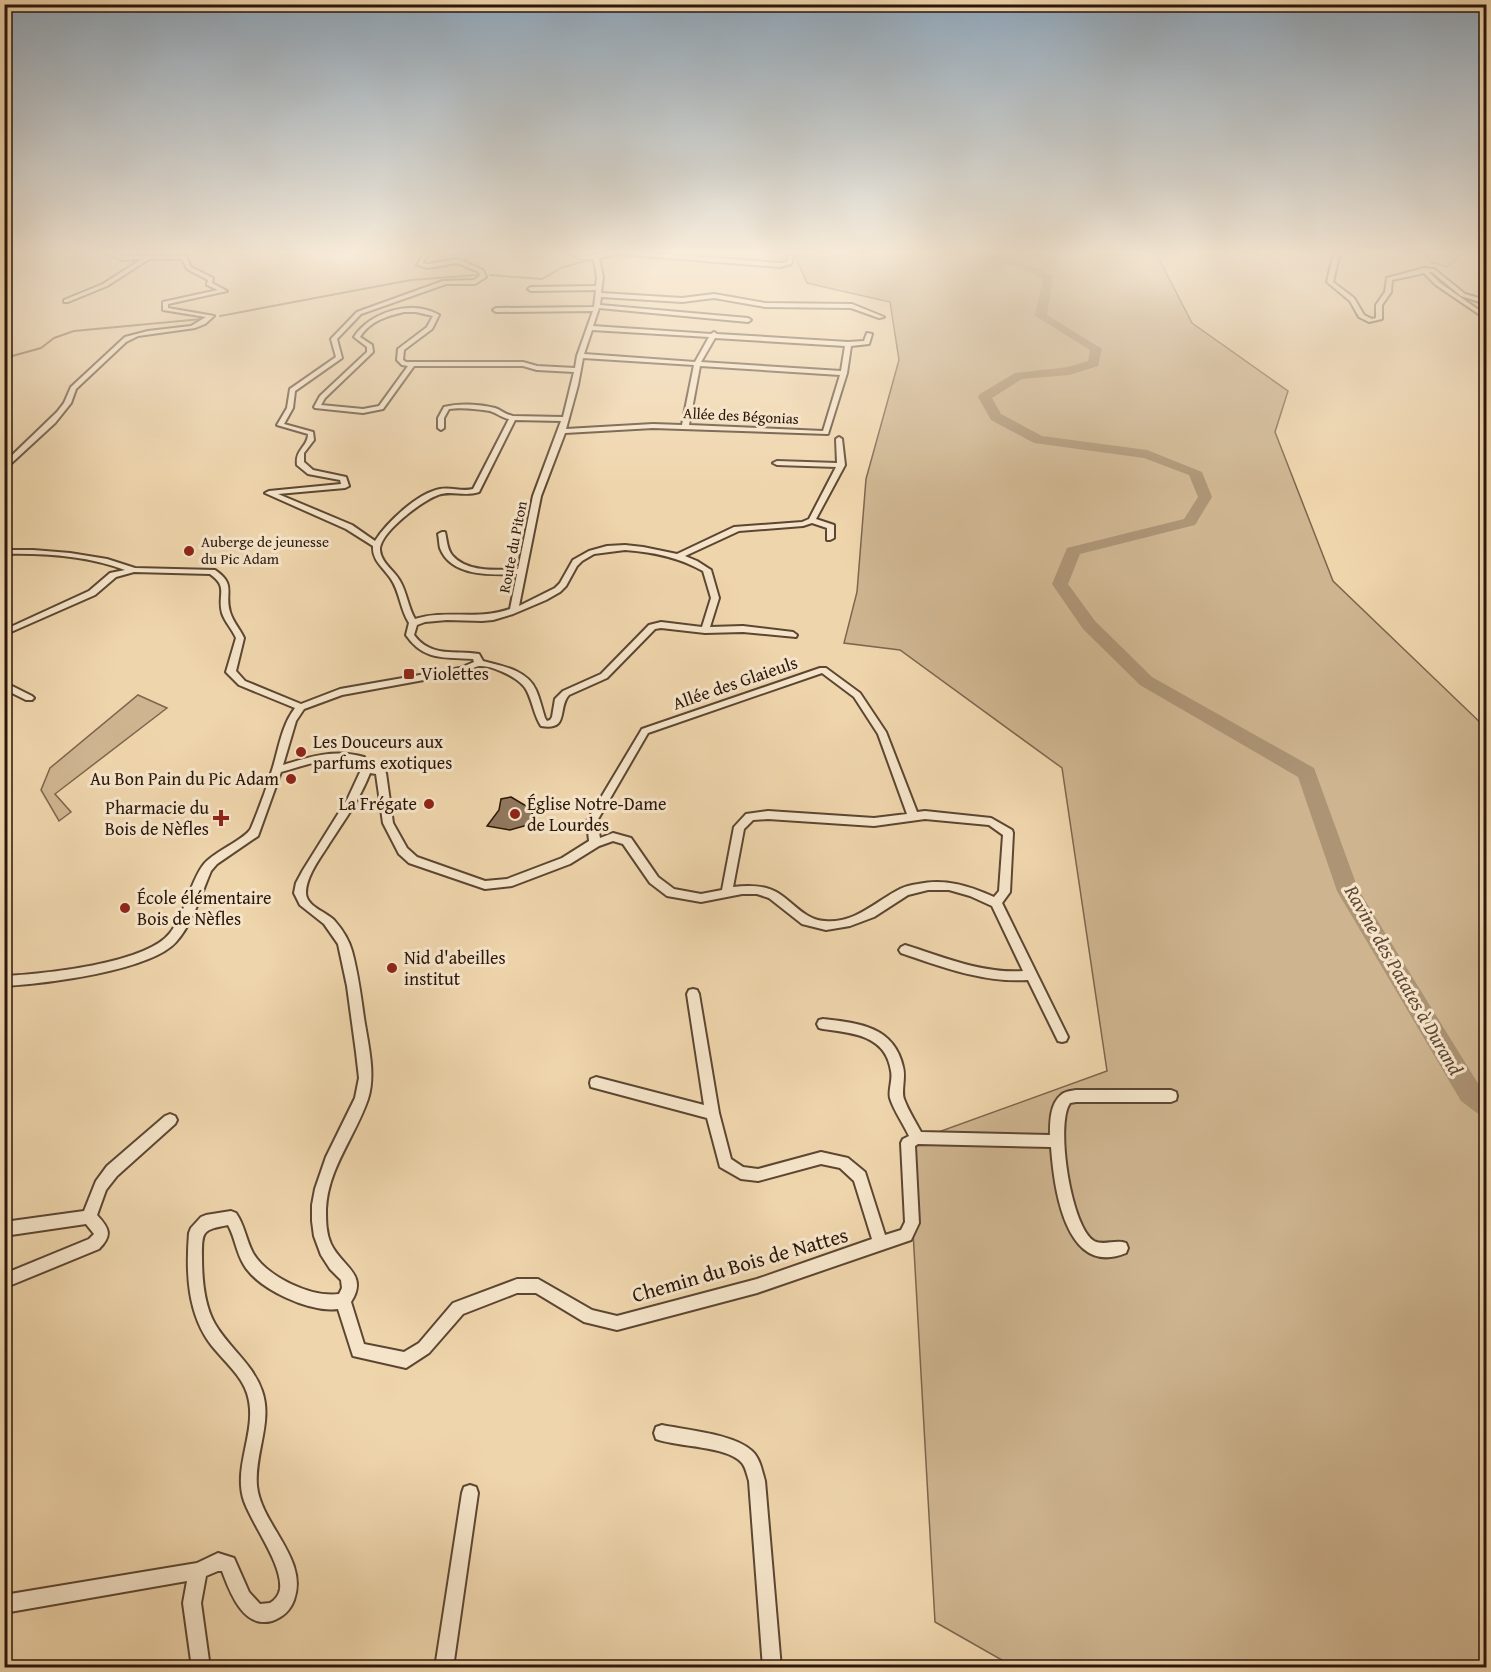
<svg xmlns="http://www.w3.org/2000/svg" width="1491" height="1672" viewBox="0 0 1491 1672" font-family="'Gentium Book Plus',serif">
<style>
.green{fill:#ceb590;stroke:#7c664d;stroke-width:1.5}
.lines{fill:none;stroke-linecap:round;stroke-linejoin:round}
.stream{stroke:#78624a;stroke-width:2}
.river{fill:#ac9475;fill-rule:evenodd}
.building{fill:#91795e;stroke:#2b160a;stroke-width:1.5}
.street-casing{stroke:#5c4632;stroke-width:4}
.street{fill:#f5e4c9;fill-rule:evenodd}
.poi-dot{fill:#8f2418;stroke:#f5e4c9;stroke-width:2}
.labels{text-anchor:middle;stroke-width:6;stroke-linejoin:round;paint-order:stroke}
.far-street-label{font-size:15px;fill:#2b160a;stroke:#f5e4c9}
.far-poi-label{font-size:15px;fill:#2b160a;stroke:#f5e4c9;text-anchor:start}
.poi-label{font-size:18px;fill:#2b160a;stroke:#f5e4c9;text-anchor:start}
.street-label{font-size:18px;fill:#2b160a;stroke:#f5e4c9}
.water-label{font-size:20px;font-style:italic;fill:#5f4835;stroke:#f5e4c9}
.near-street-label{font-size:21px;fill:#2b160a;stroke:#f5e4c9}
</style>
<rect width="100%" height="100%" fill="#efd5ac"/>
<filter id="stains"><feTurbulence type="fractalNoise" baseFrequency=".00333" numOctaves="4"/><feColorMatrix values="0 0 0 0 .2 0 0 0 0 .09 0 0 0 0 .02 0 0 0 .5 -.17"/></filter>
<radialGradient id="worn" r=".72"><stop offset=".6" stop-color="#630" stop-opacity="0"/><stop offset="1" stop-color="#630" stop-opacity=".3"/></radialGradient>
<!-- green -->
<path class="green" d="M793,251H1155L1192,323L1288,391L1275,432L1333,581L1486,728V1667H1014L935,1622L908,1143L1107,1071L1062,768L900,650L844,643L857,592L866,479L899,360L890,302L807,283Z
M1422,251H1465L1447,267L1430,262Z
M138,695L167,708L55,794L71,812L59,821L41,790L50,768Z"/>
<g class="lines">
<!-- stream -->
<path class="stream" d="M490,275L542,279L561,268L588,260
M220,316L411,280L477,275
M5,358L41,348L54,338L74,331L202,319"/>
<!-- river -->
<path class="river" d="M968,251C997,250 1027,263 1053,276L1047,315L1102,349L1098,366L1069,375L1022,379L992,398L1001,414L1042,436L1147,450L1202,472L1212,497L1195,525L1080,554L1068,584L1095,621L1152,677L1314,768L1358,889L1479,1085L1486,1090V1116L1477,1113L1461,1101L1337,891L1298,777L1140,685L1083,629L1052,584L1067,548L1184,519L1198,497L1189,475L1144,458L1034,443L991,420L978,397L980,394L1015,373L1068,367L1088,361L1090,350L1035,316L1043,279L1023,269Z"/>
</g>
<!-- building -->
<path class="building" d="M511,797L528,807L538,822L510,830L487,826L499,810L501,799Z"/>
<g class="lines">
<defs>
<path id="street" d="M103,251H109L124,256H186L191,267L213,278L212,283L227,291L168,304V308L214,316L205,324L195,328L138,336L126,342L76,389L71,403L55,423L4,470V463L57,412L64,403L71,387L125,337L148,331L191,326L206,317L163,310V302L218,290L207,285L208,280L187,269L182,259H149L107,286L68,302H64V300L103,284L142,259L123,260Z
M426,251H432L422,263L428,264L458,259L483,270L486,277L475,284H446L361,314L337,339L342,358L295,391L293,408L284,424L313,432L314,440L304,453V462L313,470L346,477L349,486L345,488L278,494L352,525L375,541C387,522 418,493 440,489C452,487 462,492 473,489L509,419C502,418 497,413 490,411C478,409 461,407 449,409L444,418V428L441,430L438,428V418L444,407C459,403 479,404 495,408C501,410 506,415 513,416L563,417L574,372L537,370L523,366H414L383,409L363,413L315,408L314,407L320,396L367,352V347L354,337C370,312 412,299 439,315L432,329L404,350L403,360L406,362H523L537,366L575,368L577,356L593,311L496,312L493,310L496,308L594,307L596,290L531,291L528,289L531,287L596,286L597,277L594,259C584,260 575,259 568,251H573L577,254L586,256L621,251L780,263L787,262L791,251H795L791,264L780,267L616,254L599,258L603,277L601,293L682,298L714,294L765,303L852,304L884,317L879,318L851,308L765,307L714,298L682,302L601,297L600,305L748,318L751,320L748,322L599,308L593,326L711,334L714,332L717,334L848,342L864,341L867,333L872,334L869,344L851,346L847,373L828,434L653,428L565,433L541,496L519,606L555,588L560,583L573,560L589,551L607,546L625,545L643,547L677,554L734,527L802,522L809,519L836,467L777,465L773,463L777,461L837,463L836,439L839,437L842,439L845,465L816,519L834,525V538L830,540H827V528L812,523L803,526L739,531L685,556L697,561L711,570L719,598L710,627L743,626L793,632L797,635L796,637L743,632L705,633L661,628L655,629L607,678L569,695C557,708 570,731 541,726C534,715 533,703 527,691C522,679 493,665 479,666C474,667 467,671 462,673L342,695L304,709L296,721L283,765C311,756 336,749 364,757L369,766L381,767L386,773L393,823L407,848L417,857L485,881L507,879L562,858L589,841L587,821L642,729L820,668H826L860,693L886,732L917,812L925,811L991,818L1012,830L1013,833L1010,892L1002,903L1068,1037L1066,1041L1062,1042L1058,1041L1028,980C984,983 942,967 901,953L899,950L901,947L905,945C943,957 983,974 1023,971L992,906L970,896L949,890H928L908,895L874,917L850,926L826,930L802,924L769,898L757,894H742L701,902L667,896L650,883L623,844L613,841L599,846L570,864L512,886L485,889L409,863L399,854L383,823L376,774L370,773C360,799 344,821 329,844C321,857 306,876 306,893C306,906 326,912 334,920C342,929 349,940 352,951C358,973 361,996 364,1018C368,1044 376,1074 368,1099C355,1137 328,1168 326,1209C326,1221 326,1233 331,1244C342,1267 369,1274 351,1302L364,1344L404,1352L419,1343L453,1303L517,1279H538L592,1310L617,1316L757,1279L872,1239L854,1181L840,1168L821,1164L758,1181L741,1179L720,1167L707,1118L591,1087L590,1083L591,1079L596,1077L704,1105L687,994L689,990L693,989L697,990L699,994L719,1113L731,1159L743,1167L758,1169L821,1152L848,1158L865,1172L885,1235L901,1230L905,1222L901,1143L903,1139L909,1136C904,1125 893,1109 890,1098C888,1090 893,1080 891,1071C886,1035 852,1033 823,1029L819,1028L817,1024L819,1020L823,1019C858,1023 894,1026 903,1067C906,1077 901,1091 904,1099C908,1110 915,1121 921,1132L1050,1135C1050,1122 1050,1104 1061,1095C1065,1091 1071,1091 1076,1090H1171L1176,1092L1177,1096L1176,1100L1171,1102H1076L1070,1103C1055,1124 1071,1228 1094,1241C1104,1246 1116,1239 1126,1243L1128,1248L1126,1253C1065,1278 1054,1187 1051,1147L918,1144L915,1146L919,1223L911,1240L757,1293L617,1330L584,1322L536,1293H517L463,1314L429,1353L406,1368L353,1356L338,1309C310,1313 258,1289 244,1265C236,1252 235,1237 228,1225C202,1230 202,1231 202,1257C202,1279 204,1305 215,1324C229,1348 253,1364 262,1391C273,1422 254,1454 257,1486C261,1525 309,1559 294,1600C290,1611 283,1617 272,1621C243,1629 230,1592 222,1571H218L206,1576L201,1603L210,1668H192L183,1603L187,1581L4,1613V1595L197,1563L218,1553L234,1558L249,1592L260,1604L270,1603C275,1600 279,1595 280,1589C283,1565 253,1526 244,1501C232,1466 259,1429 247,1393C241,1375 224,1361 212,1346C187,1314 186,1272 189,1233L191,1228L201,1217L206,1215L231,1211L236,1213L239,1218C245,1229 247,1242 253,1253C267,1277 312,1298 339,1294L342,1288L341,1280L330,1269L321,1255L314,1236L312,1221V1205L315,1189L326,1157L355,1098L359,1078L356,1052L347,986L338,944L324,924L300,905L294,893L296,883L303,870L348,798L361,770L357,761C331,755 306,765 281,772L258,836L217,864L211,871C201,894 193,923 176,942C150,971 44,984 4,986V976C43,974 146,964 170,933C186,913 190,881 204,864C215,851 246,839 251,828C259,809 267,787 273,767C279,747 282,725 295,708L239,685L226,672L236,638C232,629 225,622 222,613C217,595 229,587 210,574L134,572L116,577L95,595L4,635V630L89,591L110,573L125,570C88,556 44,553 4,554V550H33L70,553L107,559L135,568L215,570C237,585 224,592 230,612C233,622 240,629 244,638L236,671L245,681L301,704L340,689L460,668L474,662L473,659C444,657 424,661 406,635L409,623C400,609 400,592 391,579C384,568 372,561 373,546L346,529L265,493L269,491L341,484L340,480L308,474L297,465C295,449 308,447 308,434L277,425L287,408L290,389L336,357L331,339L357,312L443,281L474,280L480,276L479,272L457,263L428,268L417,265ZM404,312H416L433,316L427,327L398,349L397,360L402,365L408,366L379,406L363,409L321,405L325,398L373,352L372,345L360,337C370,321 387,316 404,312ZM592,330L709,337L695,362L584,354ZM715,338L845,346L841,371L701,362ZM583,358L694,365L682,425L653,424L566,429L578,385ZM700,366L840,375L823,431L689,425ZM515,420L561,421L533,496L518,569C498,570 467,573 452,555C447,549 447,540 445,532H442L438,534C439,538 439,544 440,548C451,577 492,575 517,574L510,609C476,621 447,609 415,619C408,607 407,593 400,581C395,571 381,563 380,550C379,533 423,500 438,495C451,490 464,497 479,492ZM625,550C653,552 678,557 703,571L711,598L702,627L661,622L649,625L601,674L563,691L555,699L552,717L550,720L547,721L545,718C542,709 540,699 536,690C527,670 502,666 483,661L479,654C455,650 431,658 414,635L417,625L425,622L447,620L482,621L493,620L513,614L546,600L560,592L566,586L577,566L582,561L594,554ZM822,673L854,697L878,734L907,814L874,818L768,811L746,814L734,827L722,890L701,894L674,889L658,877L631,838L613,833L600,838L597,821L648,733ZM768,819L874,826L925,819L989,825L1003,835L999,891L994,897C970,886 945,878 918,884C912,885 906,886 900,889C876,901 855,924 825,921C805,920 794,903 778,893C765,885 748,885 733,887L744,829L753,820Z
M1336,254L1339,256L1333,282L1354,298L1364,315L1372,319L1376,318V305L1385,292L1387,278L1424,268L1434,269L1465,294L1486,300V304L1461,296L1432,272H1429L1440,283L1486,315V319L1436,285L1424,273L1392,280L1391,292L1382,305V319L1369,322L1359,317L1350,301L1327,282L1333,256Z
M1486,269V276L1481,273Z
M4,682L32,696L34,698L32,700H26L4,689Z
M170,1114L175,1116L177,1120L175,1124L117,1176L106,1190L97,1215C109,1228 113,1235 99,1249L4,1288V1274L89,1239L94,1234L86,1224L4,1236V1222L84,1211L96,1181L107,1166L165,1116Z
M662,1425C685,1430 735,1434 752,1451C760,1458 762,1471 765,1481L781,1668H763L749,1481C747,1475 746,1468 742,1463C728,1446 678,1447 656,1439L654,1433L656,1427Z
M470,1485L476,1487L478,1493L453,1668H435L462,1493L464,1487Z"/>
</defs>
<!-- street casing -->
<use href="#street" class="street-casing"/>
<!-- street -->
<use href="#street" class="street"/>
</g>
<!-- sky -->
<linearGradient id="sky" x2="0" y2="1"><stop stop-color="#90a7ba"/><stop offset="0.52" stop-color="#f8ecda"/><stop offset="1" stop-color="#f8ecda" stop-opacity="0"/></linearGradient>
<rect width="1491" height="485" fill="url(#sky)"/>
<!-- markers -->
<g class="poi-dot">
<circle cx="189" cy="551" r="6"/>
<rect x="403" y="668" width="12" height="12" rx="3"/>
<circle cx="301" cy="752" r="6"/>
<circle cx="291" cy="779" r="6"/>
<circle cx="429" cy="804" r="6"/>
<circle cx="515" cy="814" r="6"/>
<path d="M218 809h6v6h6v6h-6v6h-6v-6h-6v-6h6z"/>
<circle cx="125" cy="908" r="6"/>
<circle cx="392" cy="968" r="6"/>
</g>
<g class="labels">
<!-- far-street labels -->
<g class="far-street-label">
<text transform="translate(741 416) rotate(3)" y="5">Allée des Bégonias</text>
<text transform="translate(513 547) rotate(-79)" y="5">Route du Piton</text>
</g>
<!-- far-poi labels -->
<g class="far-poi-label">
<text x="201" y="547">Auberge de jeunesse<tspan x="201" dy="17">du Pic Adam</tspan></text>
</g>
<!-- poi labels -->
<g class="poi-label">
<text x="421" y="680">Violettes</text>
<text x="313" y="748">Les Douceurs aux<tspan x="313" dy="21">parfums exotiques</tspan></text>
<text x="279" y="785" text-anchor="end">Au Bon Pain du Pic Adam</text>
<text x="417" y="810" text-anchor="end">La Frégate</text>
<text x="527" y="810">Église Notre-Dame<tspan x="527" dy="21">de Lourdes</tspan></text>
<text x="209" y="814" text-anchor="end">Pharmacie du<tspan x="209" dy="21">Bois de Nèfles</tspan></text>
<text x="137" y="904">École élémentaire<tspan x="137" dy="21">Bois de Nèfles</tspan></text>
<text x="404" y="964">Nid d'abeilles<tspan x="404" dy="21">institut</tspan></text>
</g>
<!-- street labels -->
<g class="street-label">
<text transform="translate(735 683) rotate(-19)" y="6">Allée des Glaieuls</text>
</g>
<!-- water labels -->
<g class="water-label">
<text transform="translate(1404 980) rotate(60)" y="7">Ravine des Patates à Durand</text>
</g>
<!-- near-street labels -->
<g class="near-street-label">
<text transform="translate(740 1265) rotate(-16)" y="7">Chemin du Bois de Nattes</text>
</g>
</g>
<!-- margin -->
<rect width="1491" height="1672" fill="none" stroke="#efd5ac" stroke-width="24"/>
<rect x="6" y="6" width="1479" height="1660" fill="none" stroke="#2b160a" stroke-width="3"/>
<rect x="12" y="12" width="1467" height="1648" fill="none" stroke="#2b160a" stroke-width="1.5"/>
<rect width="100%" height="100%" filter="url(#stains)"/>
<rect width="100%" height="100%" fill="url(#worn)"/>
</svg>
